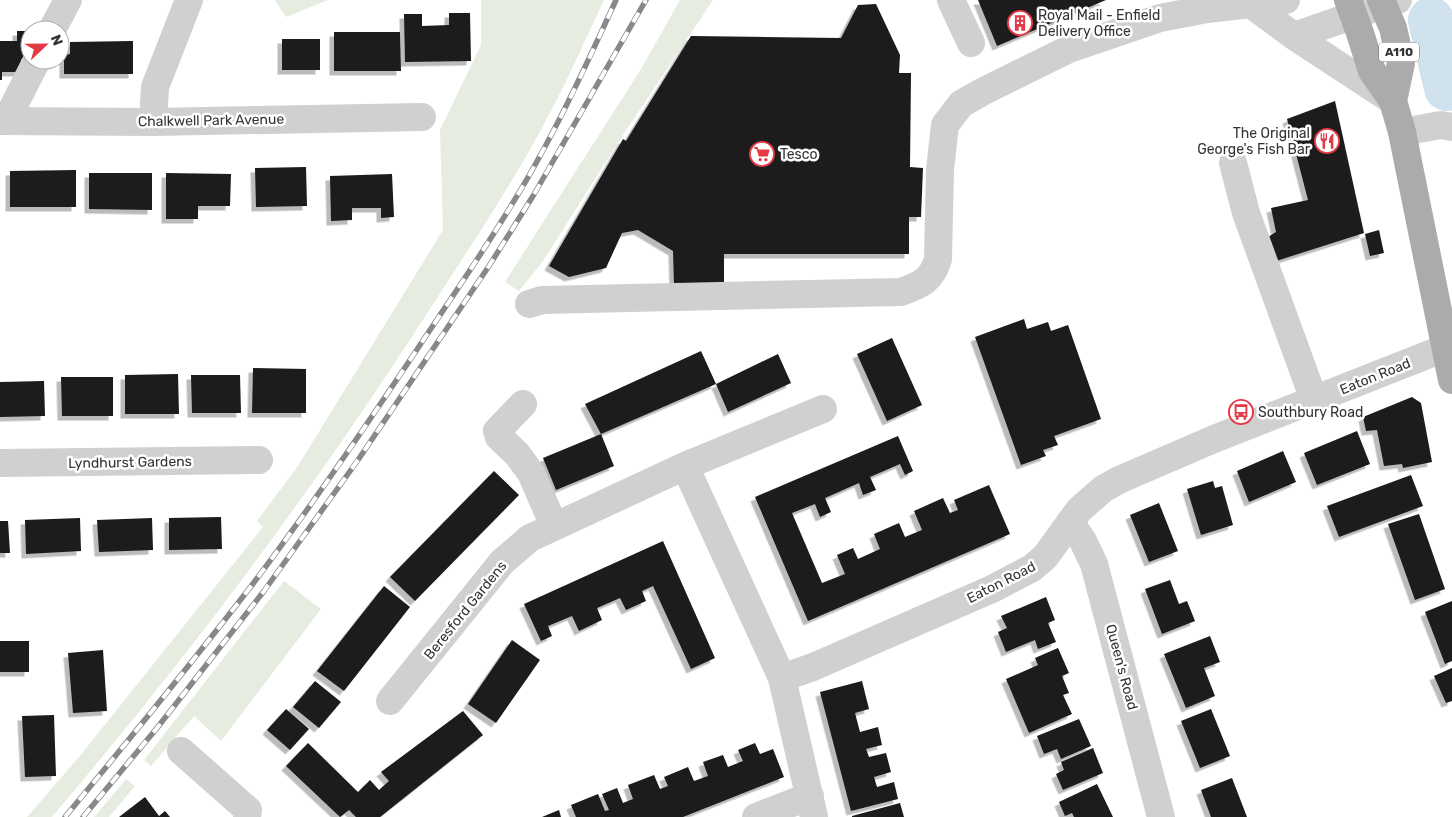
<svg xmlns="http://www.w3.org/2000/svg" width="1452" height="817" viewBox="0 0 1452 817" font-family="Rubik,sans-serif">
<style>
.green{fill:#e6ecdf}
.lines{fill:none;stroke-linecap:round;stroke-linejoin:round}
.river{stroke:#cfe2ee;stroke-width:46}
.building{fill:#1a1a1a;filter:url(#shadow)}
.minor{stroke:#d0d0d0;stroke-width:28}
.major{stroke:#ababab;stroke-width:28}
.rail-casing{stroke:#888;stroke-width:5.5}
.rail{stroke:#fff;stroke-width:4;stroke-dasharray:11;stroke-linecap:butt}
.labels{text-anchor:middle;stroke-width:5;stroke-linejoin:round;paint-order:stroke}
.shield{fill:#fff;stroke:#707070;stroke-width:1}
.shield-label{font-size:12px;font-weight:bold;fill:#333}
.poi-label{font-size:14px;fill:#333;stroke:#fff;text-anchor:start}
.street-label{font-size:14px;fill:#333;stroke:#fff}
</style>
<defs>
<filter id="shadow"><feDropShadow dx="-4.5" dy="4.5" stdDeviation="0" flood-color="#0004"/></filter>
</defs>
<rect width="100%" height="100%" fill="#fff"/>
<!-- green -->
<path class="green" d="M275,0H328L286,17Z
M481,0H604C579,54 554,109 524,160C493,213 459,264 426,315C313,491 187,658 52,817H27L79,757L263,527L257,521L298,466L443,230L440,130L481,45Z
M680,0H713L621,138L543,261L519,291L505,282L641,69Z
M284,581L321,609L221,741L194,716L151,766L144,760Z
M126,779L135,786L109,817H94Z"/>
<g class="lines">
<!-- river -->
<path class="river" d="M1431,20L1447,88"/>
</g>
<!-- building -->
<path class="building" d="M978,0H1106L997,46Z
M876,4L900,55L899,73H911L910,167L923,168L921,217H909V254H724V285H674L673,251L638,230L622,233L606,268L569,277L549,266L623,139L626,141L691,36L841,38L858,5Z
M449,13H470L471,61L405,62L404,14H422V26L449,25Z
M17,31H30V59H21V72H2V80H0V41H17Z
M334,32H400L401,71H334Z
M282,39H320V70H282Z
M133,41V74H64V55L70,54V42Z
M1335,101L1364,233L1273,262L1265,239L1276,232L1271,208L1308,200L1287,119Z
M306,167L307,206L256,207L255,168Z
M76,170V207H10V171Z
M89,173H152V210L89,209Z
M166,173L231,174L230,206H198V219H166Z
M392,174L394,217L381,218V208H352V220L331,221L330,176Z
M1379,230L1384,253L1370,256L1365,234Z
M1024,319L1027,329L1048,322L1051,331L1068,325L1101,419L1054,436L1058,445L1043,450L1046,456L1021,465L975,337Z
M892,338L922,405L887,421L857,354Z
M701,351L716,384L601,434L585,404Z
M778,354L791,383L728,412L716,384Z
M253,368L306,369V413H252Z
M178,374L179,414H125V375Z
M191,375H240L241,413H192Z
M61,377H113V416H62Z
M44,381L45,416L0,417V382Z
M1412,397L1421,403L1432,462L1403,468L1402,464L1384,466L1377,430L1366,431L1363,417Z
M1357,431L1370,464L1317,485L1304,453Z
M601,434L614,466L556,490L543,458Z
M898,436L913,471L905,475L900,464L870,477L876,490L863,495L859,483L825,498L831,512L820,517L815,504L792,513L822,583L845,574L837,555L853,548L858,559L880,549L874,534L899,523L905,537L922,530L914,511L943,498L950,513L958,510L954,500L989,485L1010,534L808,621L755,497Z
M1283,451L1296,482L1249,502L1237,471Z
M494,471L519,495L415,601L390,577Z
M1411,475L1423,506L1339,537L1327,506Z
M1213,481L1215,488L1222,486L1233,525L1201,535L1187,489Z
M1159,503L1178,551L1149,562L1130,515Z
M1419,514L1445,589L1415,600L1388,524Z
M221,517L222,549L169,550V518Z
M80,518L81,551L26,554L25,520Z
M152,518L153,550L99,552L97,520Z
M0,521H8L10,553H0Z
M663,541L715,658L691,669L653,586L642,591L646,601L626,610L620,598L597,608L602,620L579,631L572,616L548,626L552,636L541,641L524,604Z
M1170,580L1179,604L1187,601L1195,621L1162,634L1145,589Z
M384,586L410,607L344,691L317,671Z
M1046,597L1055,620L1048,623L1056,642L1038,649L1035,640L1006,652L998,632L1007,628L1001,616Z
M1452,601V661L1445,664L1425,612Z
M1210,636L1220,662L1204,668L1215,696L1186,708L1164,654Z
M512,640L540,660L496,723L468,704Z
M0,641H29V672H0Z
M1058,648L1069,673L1062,676L1069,693L1063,695L1072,714L1029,733L1006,679L1038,665L1035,658Z
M103,650L107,711L73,713L68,653Z
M1452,668V701L1446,703L1434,676Z
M315,681L341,702L319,728L293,707Z
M862,681L869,709L855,713L860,732L878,727L882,745L866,749L869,757L886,753L891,772L874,777L877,787L894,782L898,799L851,811L820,692Z
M286,709L309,729L290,750L267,730Z
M1211,709L1230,756L1200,768L1181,721Z
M463,711L483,735L380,817H356L349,810L340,817L286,766L308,743L358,792L370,780L379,790L389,781L381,772Z
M54,715L56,776L25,777L22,716Z
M1079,719L1091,746L1061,759L1057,749L1044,754L1037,736Z
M755,743L760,754L773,749L784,777L683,817H576L571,805L598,794L605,811L609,810L602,794L617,788L623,803L633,799L628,785L654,775L660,789L668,786L664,777L688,767L694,781L708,776L703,762L723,755L728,767L743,761L738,750Z
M1093,748L1103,773L1063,790L1056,774L1064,770L1061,762Z
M1232,778L1247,817H1211L1201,790Z
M1097,784L1113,817H1074L1072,813L1065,816L1059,802Z
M145,797L159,816L165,811L170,817H119Z
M900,803L904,817H852V816Z
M559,810L561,817H542Z"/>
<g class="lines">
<!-- minor -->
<path class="minor" d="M951,0L971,43
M1252,5L1294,36L1393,101
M52,30L68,0
M1294,36L1398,0
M0,121L153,122L422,117
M6,121L37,60
M153,122L155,87L189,0
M1402,132L1441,125L1452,127
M1233,163L1246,213L1314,400
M529,304L542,300L901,292C921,285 932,280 938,259L940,170L945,125L961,104L982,92L1069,49L1160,18L1207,9L1286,0
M523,404L497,431L499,437L517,454L531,473L554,526
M0,463L259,460
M685,466L782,678L814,817
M1070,522L1083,541L1094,564L1161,817
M782,678L813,667L992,589L1032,568L1045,557L1079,510L1103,489L1119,480L1214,439L1445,348
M390,701L502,562L530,538L685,466L823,409
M181,751L248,810L247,817
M756,817L810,796"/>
<!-- major -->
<path class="major" d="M1348,0L1360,33L1372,71L1393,101L1402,132L1452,380
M1381,0L1393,28L1401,63L1393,101"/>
<defs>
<path id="rail" d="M65,817C128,741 191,664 252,585C311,507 366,426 420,345C464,279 510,213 547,143C572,97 594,48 616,0
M83,817L157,728L264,591L358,460L489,266L533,196L646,0"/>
</defs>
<!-- rail casing -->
<use href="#rail" class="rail-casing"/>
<!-- rail -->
<use href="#rail" class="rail"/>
</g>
<!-- icons -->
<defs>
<symbol id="building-ring" viewBox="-11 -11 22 22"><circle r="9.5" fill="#fff" stroke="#e63946" stroke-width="1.5"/><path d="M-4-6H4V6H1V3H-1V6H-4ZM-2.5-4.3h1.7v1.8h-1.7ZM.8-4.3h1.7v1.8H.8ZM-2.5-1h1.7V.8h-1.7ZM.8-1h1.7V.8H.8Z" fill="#e63946"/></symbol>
<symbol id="restaurant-ring" viewBox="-11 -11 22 22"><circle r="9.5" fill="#fff" stroke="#e63946" stroke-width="1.5"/><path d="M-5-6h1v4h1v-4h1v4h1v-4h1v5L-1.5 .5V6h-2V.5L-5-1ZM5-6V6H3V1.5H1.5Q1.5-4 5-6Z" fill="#e63946"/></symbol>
<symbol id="supermarket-ring" viewBox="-11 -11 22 22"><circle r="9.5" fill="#fff" stroke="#e63946" stroke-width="1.5"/><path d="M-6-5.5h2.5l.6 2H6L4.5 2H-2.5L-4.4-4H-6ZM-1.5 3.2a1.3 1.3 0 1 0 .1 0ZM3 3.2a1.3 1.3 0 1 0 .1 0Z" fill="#e63946"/></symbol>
<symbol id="bus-ring" viewBox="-11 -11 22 22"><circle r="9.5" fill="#fff" stroke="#e63946" stroke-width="1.5"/><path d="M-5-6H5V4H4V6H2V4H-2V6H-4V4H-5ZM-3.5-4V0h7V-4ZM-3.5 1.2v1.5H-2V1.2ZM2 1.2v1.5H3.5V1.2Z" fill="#e63946"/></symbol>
</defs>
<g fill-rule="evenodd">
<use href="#building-ring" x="1006" y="9" width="28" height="28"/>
<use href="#restaurant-ring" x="1313" y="127" width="28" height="28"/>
<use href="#supermarket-ring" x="748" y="140" width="28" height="28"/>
<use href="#bus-ring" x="1227" y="398" width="28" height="28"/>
</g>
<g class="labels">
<!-- shield labels -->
<rect class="shield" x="1379" y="42.5" width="40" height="19" rx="4"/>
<g class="shield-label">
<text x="1399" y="56">A110</text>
</g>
<!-- poi labels -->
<g class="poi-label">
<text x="1038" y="20">Royal Mail - Enfield<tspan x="1038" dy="16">Delivery Office</tspan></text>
<text x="1310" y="138" text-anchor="end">The Original<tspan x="1310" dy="16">George's Fish Bar</tspan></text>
<text x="780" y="159">Tesco</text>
<text x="1258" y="417">Southbury Road</text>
</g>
<!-- street labels -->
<g class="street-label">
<text transform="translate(211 120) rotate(-1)" y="5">Chalkwell Park Avenue</text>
<text transform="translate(1375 376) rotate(-22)" y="5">Eaton Road</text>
<text transform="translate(130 462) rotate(-1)" y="5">Lyndhurst Gardens</text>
<text transform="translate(1001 582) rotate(-27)" y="5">Eaton Road</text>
<text transform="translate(465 610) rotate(-51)" y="5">Beresford Gardens</text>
<text transform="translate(1122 667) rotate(75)" y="5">Queen's Road</text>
</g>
</g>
<!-- north arrow -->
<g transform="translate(45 45) rotate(68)"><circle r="24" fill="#ffffff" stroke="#adadad"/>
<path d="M0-4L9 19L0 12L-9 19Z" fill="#e63946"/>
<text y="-8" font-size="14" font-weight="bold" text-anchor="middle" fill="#333333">N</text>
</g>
</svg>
